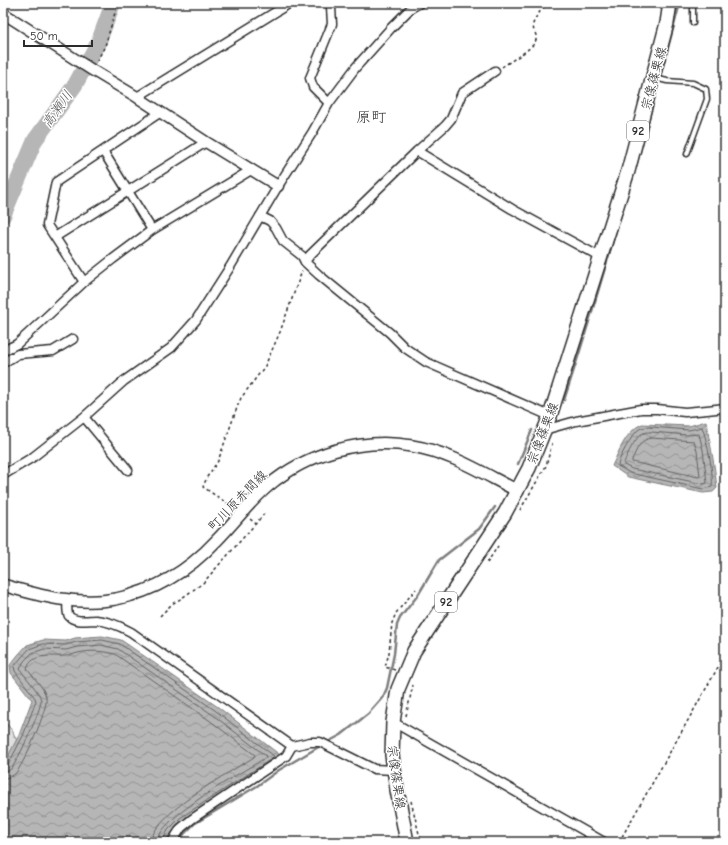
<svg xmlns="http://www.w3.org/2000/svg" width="728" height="845" viewBox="0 0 728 845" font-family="'Comic Neue','Klee One',sans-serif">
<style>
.forest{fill:url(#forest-firs);stroke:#868686}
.water{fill:url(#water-waves);stroke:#7e7e7e}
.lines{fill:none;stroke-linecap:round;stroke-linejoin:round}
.shore{stroke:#636363;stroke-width:1}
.stream{stroke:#7e7e7e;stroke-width:2.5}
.river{stroke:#b6b6b6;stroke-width:16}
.service-casing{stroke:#2b2b2b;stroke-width:7}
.minor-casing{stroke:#2b2b2b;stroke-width:11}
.tertiary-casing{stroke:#2b2b2b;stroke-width:13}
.secondary-casing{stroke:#2b2b2b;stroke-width:14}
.primary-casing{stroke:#2b2b2b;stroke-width:16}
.path{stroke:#2b2b2b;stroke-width:1.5;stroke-dasharray:3 3;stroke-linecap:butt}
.service{stroke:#fff;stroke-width:4}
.minor{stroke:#fff;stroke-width:8}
.tertiary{stroke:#fff;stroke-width:10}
.secondary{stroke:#fff;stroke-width:11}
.primary{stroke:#fff;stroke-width:13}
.labels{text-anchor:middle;stroke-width:3;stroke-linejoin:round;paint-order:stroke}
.shield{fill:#fff;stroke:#6b6b6b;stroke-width:1}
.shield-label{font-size:12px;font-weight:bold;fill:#2b2b2b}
.street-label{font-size:13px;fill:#2b2b2b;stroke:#fff}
.water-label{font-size:14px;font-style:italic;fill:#5c5c5c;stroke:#fff}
.quarter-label{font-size:15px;fill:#2b2b2b;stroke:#fff}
</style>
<defs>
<pattern id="forest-firs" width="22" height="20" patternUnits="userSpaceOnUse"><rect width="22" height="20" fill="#e0e0e0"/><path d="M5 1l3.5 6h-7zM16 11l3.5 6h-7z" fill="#c0c0c0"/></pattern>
<pattern id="water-waves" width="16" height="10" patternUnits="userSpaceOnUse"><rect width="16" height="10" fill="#b6b6b6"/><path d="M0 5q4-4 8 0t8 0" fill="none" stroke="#949494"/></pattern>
</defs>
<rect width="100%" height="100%" fill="#fff"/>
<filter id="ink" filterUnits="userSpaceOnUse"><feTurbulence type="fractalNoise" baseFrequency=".025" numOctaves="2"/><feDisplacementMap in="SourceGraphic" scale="8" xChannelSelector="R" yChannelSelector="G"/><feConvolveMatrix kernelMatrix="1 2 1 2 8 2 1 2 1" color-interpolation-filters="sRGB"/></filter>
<g filter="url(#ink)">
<!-- forest -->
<path class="forest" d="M3,719L13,732L19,746L3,811Z"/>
<!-- water -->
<path class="water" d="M706,421C710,443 715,466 717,488L713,492L703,493L628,477L612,466C619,451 626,431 642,424L689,426Z
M102,636L121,640L218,707L280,755L278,760L183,822L171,833L166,842H3V766L19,735L32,700L11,673L10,665L18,655L27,645L43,640L66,641L75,638Z"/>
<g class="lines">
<!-- shore -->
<path class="shore" d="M651,427L689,430L702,427C707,440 714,474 712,487L703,489L630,473L618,466C618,459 632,435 638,430C642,427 647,427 651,427Z
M651,432L688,435L699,434L703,450L707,483L703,484L632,469L624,465V463C627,455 636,435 644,433C646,432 649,432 651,432Z
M651,438L694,441L697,451L700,476L698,477L632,462V460C636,451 640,439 651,438Z
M3,767L8,765L23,736L36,701L35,698L15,671L14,666L29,649L43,644L66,645L76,642L102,640L120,644L216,711L274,756L273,758L180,818L168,830L162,842
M3,772C6,772 9,771 11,769C18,761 42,708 41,700C40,692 24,676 20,669L24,661L32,653L44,649L66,650L77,647L101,645L118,649L213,715L266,756L265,758C243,772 159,817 157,842
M3,778C7,778 11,777 15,774C23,766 49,708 46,697C44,687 33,677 27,669C32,652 52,657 65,656C70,656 73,654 78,653C91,650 102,651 115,654L209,720L255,755L254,757C231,772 152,814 151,842"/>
<!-- stream -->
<path class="stream" d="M637,163L680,3
M564,400C585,338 603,274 622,211
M518,464L532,430
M326,743L341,735L368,714L383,697L387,688L394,654L397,625L400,618L418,595L439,560L479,529L495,507
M180,842L184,834L194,824L257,786L279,770L322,745"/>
<!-- river -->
<path class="river" d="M3,216L35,140L75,85L99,41L113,3"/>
<defs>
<path id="service" d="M693,3V23
M655,78L667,81L693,83L706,89L707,99L687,154"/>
<path id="minor" d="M329,3L331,7L332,24L310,78L313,87L329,103
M137,97L290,3
M103,151L152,230
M417,151L445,126L451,119L462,93L495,71
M260,216L270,221L276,228L283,241L302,256L305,262L319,275L390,333L405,348L426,362L550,416
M55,237L206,142
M305,262L310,255L417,151L512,209L600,257
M84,282L47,225L56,182L161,112
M3,351L17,344L84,282L113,259L152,230L251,170
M3,363L18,354L53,351L73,339
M84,417L128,470
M544,430L576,421L641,409H657L685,412L707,410L725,408
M3,475L33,457L84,417L124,381L171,348L196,320L230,267L278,186L312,133L329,103L356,67L391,28L411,8L420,3
M67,601C68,605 66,612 69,616C75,623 88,620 96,620C109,621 120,626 131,632L292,746
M393,722L604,842
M172,842L181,828L192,819L286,756L292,746L310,742H320L374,769L393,770"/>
<path id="tertiary" d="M3,13L92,70L137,97L206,142L278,186"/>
<path id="secondary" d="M3,585C40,596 77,606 116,599C155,591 189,570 216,541C234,523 249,502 268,486C307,453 362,437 412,446C450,452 484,474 518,491"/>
<path id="primary" d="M407,842L397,790L392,755L393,722L398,689L414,651L505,513L529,468L550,416L628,171L667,23L670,3"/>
</defs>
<!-- service casing -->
<use href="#service" class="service-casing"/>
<!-- minor casing -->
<use href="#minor" class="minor-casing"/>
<!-- tertiary casing -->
<use href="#tertiary" class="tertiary-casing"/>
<!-- secondary casing -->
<use href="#secondary" class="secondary-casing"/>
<!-- primary casing -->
<use href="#primary" class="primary-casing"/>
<!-- path -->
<path class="path" d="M97,61L105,46L118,3
M502,67C509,62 532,49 535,42C539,35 532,31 533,24C535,17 542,9 547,3
M234,508L203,487L207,477L218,461L238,405L241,398L265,366L280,332L302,271
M520,510L546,466L553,440
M250,519L255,523
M487,563L498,546
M160,616L172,604L182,598L203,583L265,513
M395,670L385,667L389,653L392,623L396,613L416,589
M406,716L413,685
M411,801L421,842
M619,842L725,655"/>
<!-- service -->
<use href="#service" class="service"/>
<!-- minor -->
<use href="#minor" class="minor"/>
<!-- tertiary -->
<use href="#tertiary" class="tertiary"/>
<!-- secondary -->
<use href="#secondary" class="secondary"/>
<!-- primary -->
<use href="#primary" class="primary"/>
</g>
</g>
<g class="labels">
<!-- shield labels -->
<g class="shield">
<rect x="627" y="121" width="22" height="20" rx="3"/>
<rect x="435" y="592" width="22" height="20" rx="3"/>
</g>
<g class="shield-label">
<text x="638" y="135">92</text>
<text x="446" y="606">92</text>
</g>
<!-- street labels -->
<g class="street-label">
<text transform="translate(653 78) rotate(-75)" y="5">宗像篠栗線</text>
<text transform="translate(542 433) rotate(-69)" y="5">宗像篠栗線</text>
<text transform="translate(237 500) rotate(-46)" y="5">町川原赤間線</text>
<text transform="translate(397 777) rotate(82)" y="5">宗像篠栗線</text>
</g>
<!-- water labels -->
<g class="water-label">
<text transform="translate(57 109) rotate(-55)" y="5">高瀬川</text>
</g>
<!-- quarter labels -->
<g class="quarter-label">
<text x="371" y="122">原町</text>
</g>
</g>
<!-- margin -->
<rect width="728" height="845" fill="none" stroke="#fff" stroke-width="16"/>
<rect x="8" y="8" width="712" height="829" fill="none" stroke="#2b2b2b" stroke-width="1.5" filter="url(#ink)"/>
<!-- scale -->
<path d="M24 40v6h68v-6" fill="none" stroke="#2b2b2b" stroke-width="2"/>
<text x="30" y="40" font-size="12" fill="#2b2b2b" stroke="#ffffff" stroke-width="3" paint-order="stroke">50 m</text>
</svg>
